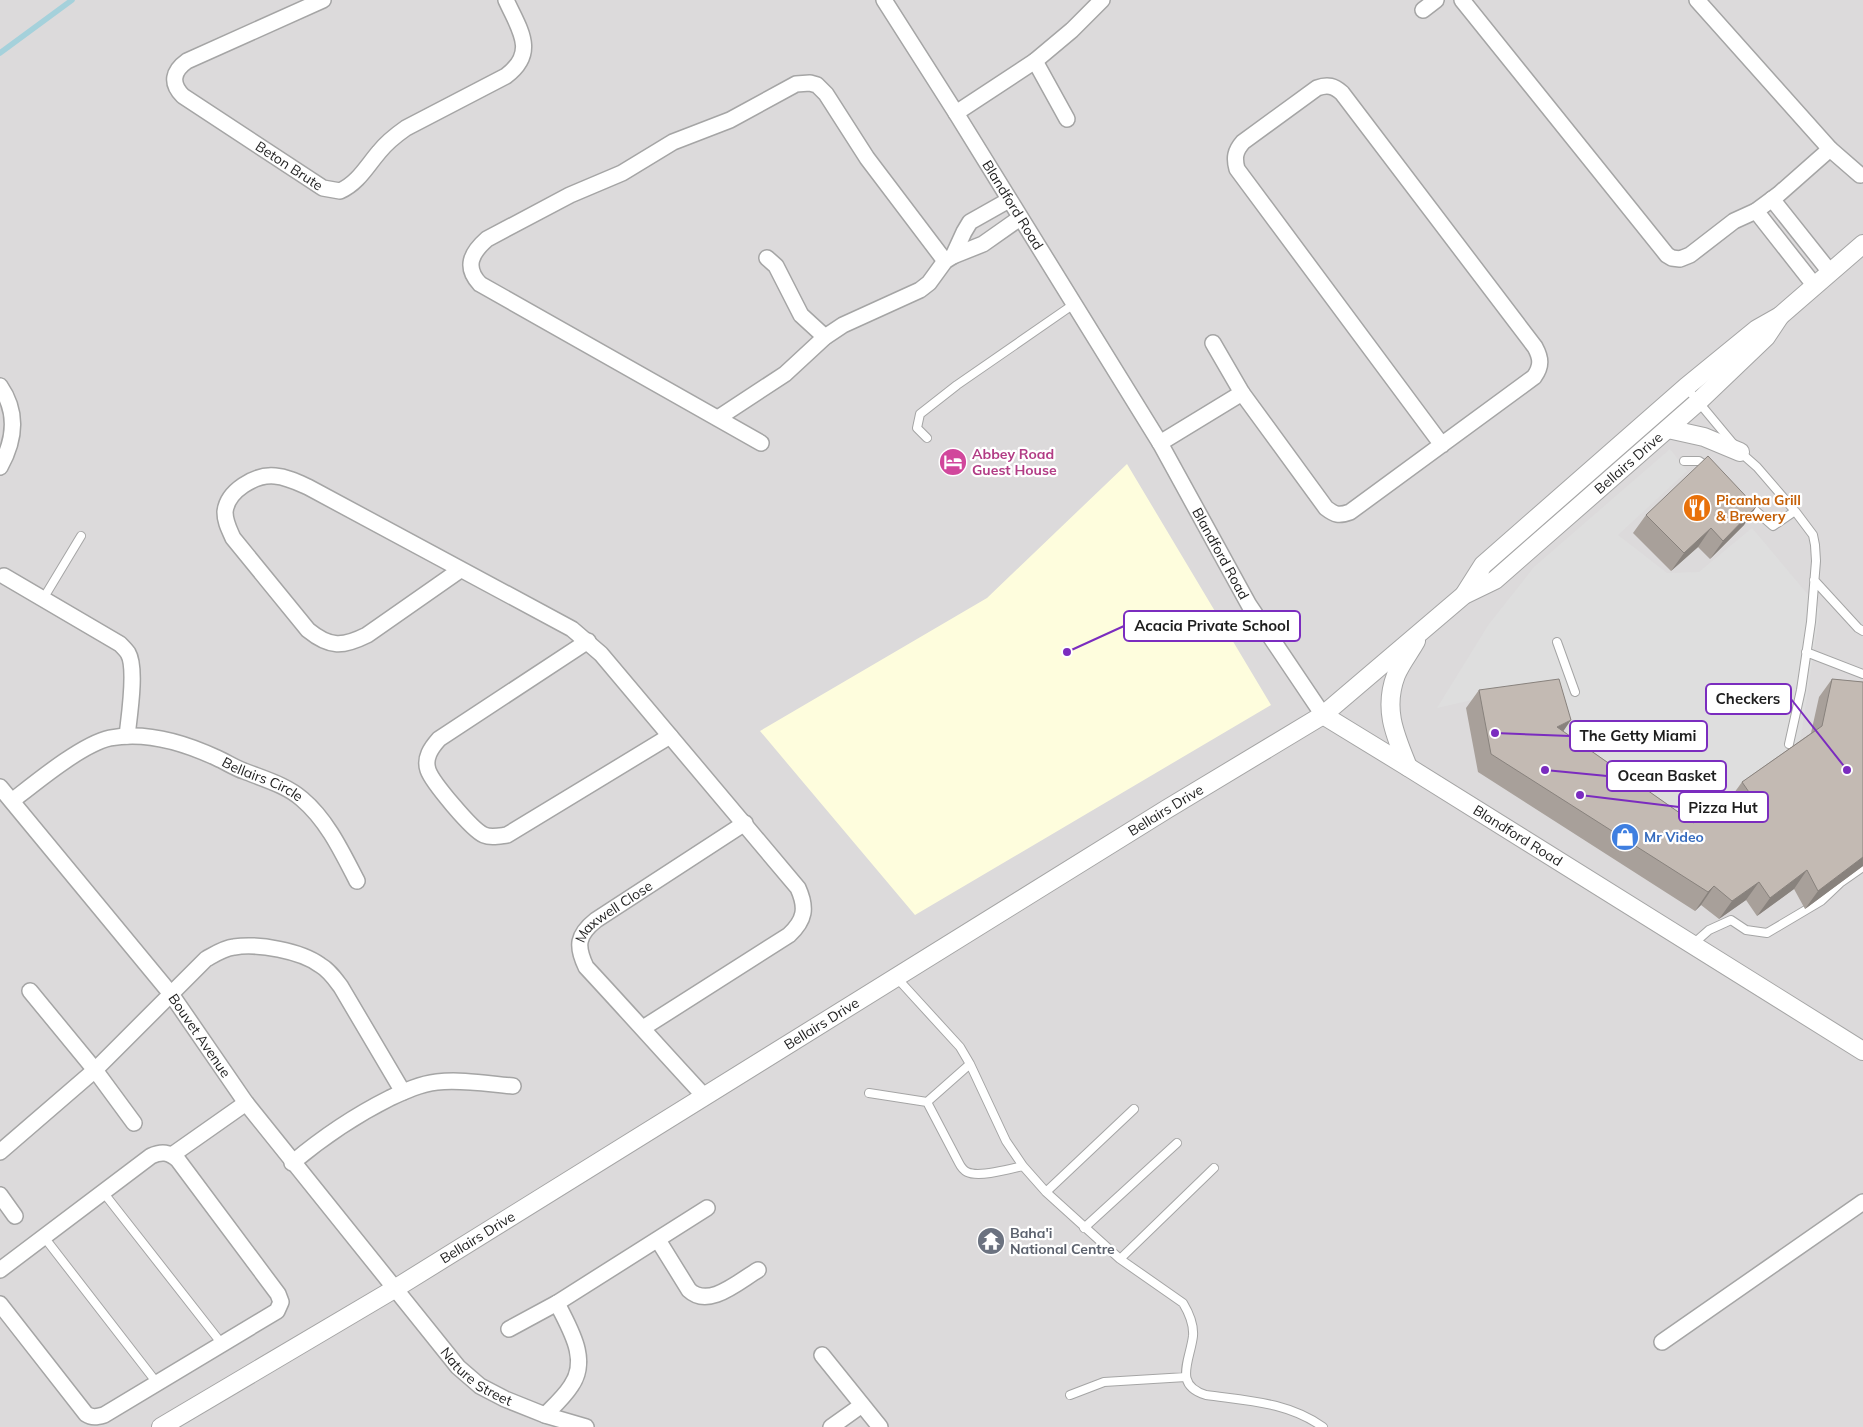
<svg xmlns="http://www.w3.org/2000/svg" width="1863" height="1427" viewBox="0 0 1863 1427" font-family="Mulish,sans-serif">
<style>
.residential{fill:#dcdadb}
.education{fill:#fefddd}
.parking{fill:#dedede}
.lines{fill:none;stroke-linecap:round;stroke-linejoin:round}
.stream{stroke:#a5d1db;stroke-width:5.5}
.service-casing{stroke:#a5a5a5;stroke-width:10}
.minor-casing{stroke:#a5a5a5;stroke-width:18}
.tertiary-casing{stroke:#a5a5a5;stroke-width:20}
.service{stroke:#fff;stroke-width:8}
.minor{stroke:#fff;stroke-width:15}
.tertiary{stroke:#fff;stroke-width:18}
.wall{fill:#a8a09a}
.shaded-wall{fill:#88827d}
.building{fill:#c3bab3;stroke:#88827d}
.labels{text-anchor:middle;stroke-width:4.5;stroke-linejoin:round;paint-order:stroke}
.street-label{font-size:14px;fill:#1e1e1e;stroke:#fff}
.hotel-label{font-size:14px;font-weight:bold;fill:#b23c85;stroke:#fff;text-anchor:start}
.food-label{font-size:14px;font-weight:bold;fill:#c56008;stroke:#fff;text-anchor:start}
.shop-label{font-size:14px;font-weight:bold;fill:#366cbe;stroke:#fff;text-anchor:start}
.worship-label{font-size:14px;font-weight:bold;fill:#5b616d;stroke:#fff;text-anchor:start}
.leader{fill:none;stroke:#7b2cbf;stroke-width:2}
.callout-dot{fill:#7b2cbf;stroke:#fff;stroke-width:2}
.callout{fill:#fff;stroke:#7b2cbf;stroke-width:2}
.callout-label{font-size:15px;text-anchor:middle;font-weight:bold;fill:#1e1e1e}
</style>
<rect width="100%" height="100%" fill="#eeeae4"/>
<!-- residential -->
<path class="residential" d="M0,0H1863V1427H0Z"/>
<!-- education -->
<path class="education" d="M1127,464L1271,705L915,915L760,731L987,598Z"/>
<!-- parking -->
<path class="parking" d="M1670,449L1687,471L1618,535L1667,573L1699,572L1752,528L1820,609L1800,743L1682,829L1571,746L1555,681L1437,708L1489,624L1534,567Z"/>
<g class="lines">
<!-- stream -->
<path class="stream" d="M0,53L72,0"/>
<defs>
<path id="service" d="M1686,387L1740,452L1757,467L1795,511L1813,535L1815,545L1816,561L1811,622L1801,690L1789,744
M927,438L917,428L920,414L957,385L1074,304
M1684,461H1699L1708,467
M1748,504L1773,526L1795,511
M1814,580L1858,628L1863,631
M43,599L81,536
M1557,642L1575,692
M1806,652L1863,674
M1692,945L1709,930L1731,920L1746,930L1767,933L1821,901L1840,883L1863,867
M896,977L960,1047L970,1064L1006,1141L1023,1166L1046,1192L1120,1259L1183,1303C1189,1313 1194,1324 1193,1336C1190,1361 1173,1385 1206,1395C1249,1401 1287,1402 1323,1427
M970,1064L927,1102L959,1163C961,1167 963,1170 967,1172C979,1178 1010,1169 1023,1166
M869,1093L927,1102
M103,1192L222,1344
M1046,1192L1134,1109
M1084,1228L1177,1143
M44,1237L157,1383
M1120,1259L1214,1168
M1070,1395L1104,1382L1186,1377"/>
<g id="minor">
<path id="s1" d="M323,0L187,61C173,71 170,83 183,96L323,188L340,191C358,183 367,166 379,152C387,142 396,135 406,128L506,76C538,52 519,29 506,0"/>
<path id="s2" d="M884,0L956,113L1160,443L1249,605L1323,715"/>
<path d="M1462,0L1667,255L1672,258L1680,259L1690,255L1734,221L1756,211L1779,194L1830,149"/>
<path d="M1697,0L1830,149L1860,175"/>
<path d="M1423,10L1436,0"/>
<path d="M1035,61L1067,119"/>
<path d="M956,113L1035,61L1072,30L1102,0"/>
<path d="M1772,199L1830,272"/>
<path d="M1756,211L1815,286"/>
<path d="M953,256L964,232L970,222L1009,200"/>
<path d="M767,258L776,266L801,315L825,337"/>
<path d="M1213,343L1242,393L1326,508C1335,515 1339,516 1350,512L1534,377C1542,366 1541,358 1535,347L1342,93C1334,86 1328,84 1317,88L1243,142C1235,151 1234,158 1237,169L1442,445"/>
<path d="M0,386C18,412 15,440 0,467"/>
<path d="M718,418L785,374L825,337L843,325L920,290L929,283L945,261L953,256L983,244L1020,218"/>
<path d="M761,443L480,284C464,267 471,253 487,239L570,195L622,173L673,142L730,120L796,84L810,83L817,85L826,94L867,158L945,261"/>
<path d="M1160,443L1242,393"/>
<path d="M460,570L367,635C343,647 330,648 308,630L233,538C229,529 225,522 225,512C227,491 255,474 275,476C287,477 297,482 308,487L572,629L601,654L798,888C807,908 805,920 789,935L643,1028"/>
<path d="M4,576L120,644C123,647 126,650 128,653C137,668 129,717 127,736"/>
<path d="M588,641L439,739C431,748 424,758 428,770C432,782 472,830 484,835C491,838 499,836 507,835L670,736"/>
<path id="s3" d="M0,787L171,994L246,1103L458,1367L480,1386L505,1399L545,1415L586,1427"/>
<path id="s4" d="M12,801C35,783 82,744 110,738C146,731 185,743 217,758C226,762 235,768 244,771C264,779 286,785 302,799C327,820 342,852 357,881"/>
<path d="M30,991L95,1070L134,1123"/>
<path id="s5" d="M705,1097C665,1054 626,1010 586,967C576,946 577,935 596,920L745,823"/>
<path d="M0,1152L95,1070L206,959C215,954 224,948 234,947C258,943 301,951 320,965C329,970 335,979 341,987L403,1092"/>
<path d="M172,1155L246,1103"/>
<path d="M292,1163C323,1137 354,1116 390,1098C405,1091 420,1084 437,1082C461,1079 489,1084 513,1086"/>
<path d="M0,1195L15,1216"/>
<path d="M658,1240L689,1290C709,1309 739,1281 758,1270"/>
<path d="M0,1270L151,1156C162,1151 169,1152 178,1160L278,1294L281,1302L277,1311L104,1415C97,1417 92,1418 86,1414L0,1304"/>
<path d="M509,1329L557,1303L707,1208"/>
<path d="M1662,1342L1863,1202"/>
<path d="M822,1355L880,1427"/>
<path d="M545,1415C554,1406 564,1397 571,1386C590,1359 569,1328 557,1303"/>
<path d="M831,1427L862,1405"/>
</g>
<g id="tertiary">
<path d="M1668,429L1704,437L1740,452"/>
<path d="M1464,595L1483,565L1686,387L1757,329L1780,316L1863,244"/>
<path id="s6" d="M1323,715L1408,767L1863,1051"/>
<path d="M1408,767C1395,735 1383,709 1396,675C1401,663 1410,652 1416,641"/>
<path id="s7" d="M161,1427L396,1288L1167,809L1323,715L1464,595L1495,580L1698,402L1766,337L1780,316"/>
</g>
</defs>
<!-- service casing -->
<use href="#service" class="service-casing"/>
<!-- minor casing -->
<use href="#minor" class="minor-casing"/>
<!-- tertiary casing -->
<use href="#tertiary" class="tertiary-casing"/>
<!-- service -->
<use href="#service" class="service"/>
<!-- minor -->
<use href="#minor" class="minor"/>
<!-- tertiary -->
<use href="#tertiary" class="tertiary"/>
</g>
<!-- wall -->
<path class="wall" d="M1756,507L1744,525L1710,559L1698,547L1671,571L1633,533L1646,515Z
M1832,679L1863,682V866L1805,909L1794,889L1757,916L1746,900L1719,919L1701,905L1695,911L1478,772L1466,708L1479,690L1563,731L1694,823L1717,819L1734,807L1729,800L1742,782L1811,733L1819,697Z"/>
<!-- shaded-wall -->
<path class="shaded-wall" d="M1756,507L1744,525L1710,559L1723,541Z
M1711,528L1698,547L1671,571L1684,553Z
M1571,720L1558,739L1557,727Z
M1863,857V866L1805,909L1818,891Z
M1807,870L1794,889L1757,916L1770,898Z
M1759,882L1746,900L1719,919L1732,901Z
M1714,886L1701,905L1695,911L1708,892Z"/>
<!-- building -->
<path class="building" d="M1708,456L1756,507L1723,541L1711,528L1684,553L1646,515Z
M1559,679L1571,720L1557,727L1694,823L1708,805L1717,819L1751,795L1742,782L1822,726L1832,679L1863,682V857L1818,891L1807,870L1770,898L1759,882L1732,901L1714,886L1708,892L1491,754L1479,690Z"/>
<!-- icons -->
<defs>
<symbol id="hotel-disc" viewBox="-11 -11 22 22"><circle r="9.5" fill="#d1479c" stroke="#fff"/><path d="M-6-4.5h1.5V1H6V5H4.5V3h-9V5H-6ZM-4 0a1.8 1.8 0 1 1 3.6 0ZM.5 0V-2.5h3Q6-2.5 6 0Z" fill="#fff"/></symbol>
<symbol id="restaurant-disc" viewBox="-11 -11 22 22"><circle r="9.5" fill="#e8710a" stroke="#fff"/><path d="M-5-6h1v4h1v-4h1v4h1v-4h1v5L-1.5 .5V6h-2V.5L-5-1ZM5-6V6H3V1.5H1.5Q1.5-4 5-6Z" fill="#fff"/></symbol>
<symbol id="shop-disc" viewBox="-11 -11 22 22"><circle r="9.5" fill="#3f7fe0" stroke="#fff"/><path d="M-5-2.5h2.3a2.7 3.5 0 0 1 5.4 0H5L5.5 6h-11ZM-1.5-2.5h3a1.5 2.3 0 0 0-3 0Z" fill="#fff"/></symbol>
<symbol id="temple-disc" viewBox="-11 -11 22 22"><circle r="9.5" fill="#6b7280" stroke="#fff"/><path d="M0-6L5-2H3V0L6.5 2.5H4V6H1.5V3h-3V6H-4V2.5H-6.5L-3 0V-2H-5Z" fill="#fff"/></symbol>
</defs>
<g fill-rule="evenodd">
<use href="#hotel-disc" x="937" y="446" width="32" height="32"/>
<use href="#restaurant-disc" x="1681" y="492" width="32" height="32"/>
<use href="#shop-disc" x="1609" y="821" width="32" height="32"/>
<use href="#temple-disc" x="975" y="1225" width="32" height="32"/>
</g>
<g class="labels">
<!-- street labels -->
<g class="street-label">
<text dy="5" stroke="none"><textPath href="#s1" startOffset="318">Beton Brute</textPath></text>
<text dy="5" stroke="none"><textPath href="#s2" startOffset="242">Blandford Road</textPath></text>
<text dy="5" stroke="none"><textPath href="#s7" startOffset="1760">Bellairs Drive</textPath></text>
<text dy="5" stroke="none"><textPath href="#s2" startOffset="648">Blandford Road</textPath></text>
<text dy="5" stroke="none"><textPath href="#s4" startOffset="278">Bellairs Circle</textPath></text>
<text dy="5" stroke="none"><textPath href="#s7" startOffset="1179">Bellairs Drive</textPath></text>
<text dy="5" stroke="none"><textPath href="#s6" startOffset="229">Blandford Road</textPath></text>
<text dy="5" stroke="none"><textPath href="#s5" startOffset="249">Maxwell Close</textPath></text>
<text dy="5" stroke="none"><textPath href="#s7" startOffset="774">Bellairs Drive</textPath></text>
<text dy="5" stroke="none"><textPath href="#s3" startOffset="319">Bouvet Avenue</textPath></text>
<text dy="5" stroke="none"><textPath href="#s7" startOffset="369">Bellairs Drive</textPath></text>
<text dy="5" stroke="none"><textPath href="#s3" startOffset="760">Nature Street</textPath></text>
</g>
<!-- hotel labels -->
<g class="hotel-label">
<text x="972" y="459">Abbey Road<tspan x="972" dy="16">Guest House</tspan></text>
</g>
<!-- food labels -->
<g class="food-label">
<text x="1716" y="505">Picanha Grill<tspan x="1716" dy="16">&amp; Brewery</tspan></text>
</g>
<!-- shop labels -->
<g class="shop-label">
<text x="1644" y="842">Mr Video</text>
</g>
<!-- worship labels -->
<g class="worship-label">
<text x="1010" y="1238">Baha'i<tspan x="1010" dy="16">National Centre</tspan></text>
</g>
</g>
<!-- callouts -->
<path class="leader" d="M1067 652L1124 626M1847 770L1791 699M1495 733L1570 736M1545 770L1607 776M1580 795L1679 807"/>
<g class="callout-dot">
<circle cx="1067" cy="652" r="5"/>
<circle cx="1847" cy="770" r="5"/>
<circle cx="1495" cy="733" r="5"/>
<circle cx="1545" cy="770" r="5"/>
<circle cx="1580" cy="795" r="5"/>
</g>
<g class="callout">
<rect x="1124" y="611" width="176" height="30" rx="5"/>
<rect x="1706" y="684" width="85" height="30" rx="5"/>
<rect x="1570" y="721" width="137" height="30" rx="5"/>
<rect x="1607" y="761" width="119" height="30" rx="5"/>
<rect x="1679" y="792" width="89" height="30" rx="5"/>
</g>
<g class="callout-label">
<text x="1212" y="631">Acacia Private School</text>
<text x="1748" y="704">Checkers</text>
<text x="1638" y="741">The Getty Miami</text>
<text x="1667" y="781">Ocean Basket</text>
<text x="1723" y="813">Pizza Hut</text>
</g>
</svg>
